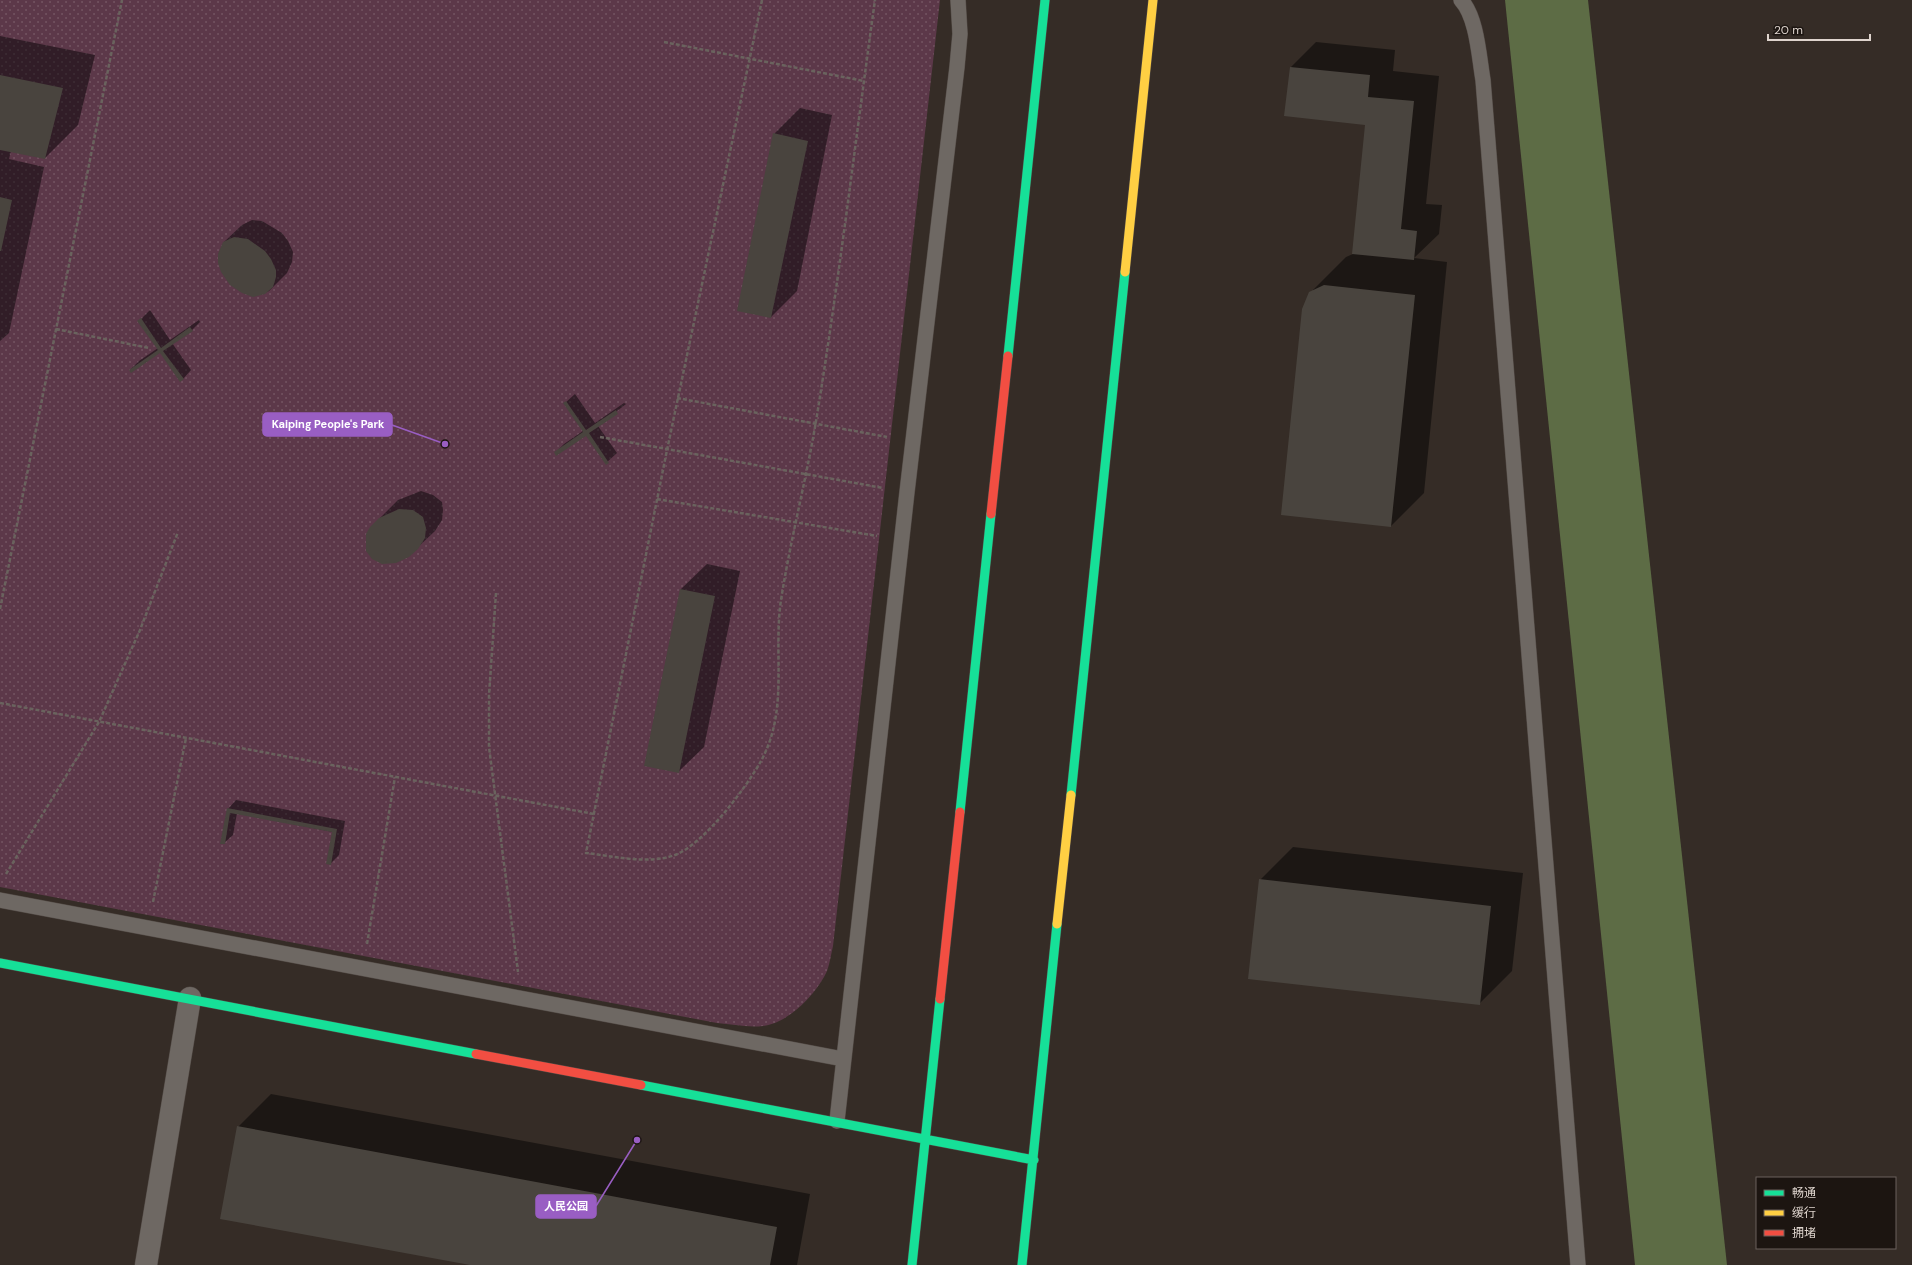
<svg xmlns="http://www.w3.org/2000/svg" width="1912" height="1265" viewBox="0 0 1912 1265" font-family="'DM Sans','Noto Sans SC',sans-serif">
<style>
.park{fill:url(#park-dots)}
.water{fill:#5d6c45}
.shadow{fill:#0007}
.building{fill:#49443e}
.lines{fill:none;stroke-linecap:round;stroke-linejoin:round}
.lane-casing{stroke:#524a45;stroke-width:16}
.street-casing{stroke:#524a45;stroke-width:23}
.fast-casing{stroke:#524a45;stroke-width:10}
.slow-casing{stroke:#524a45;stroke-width:10}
.jam-casing{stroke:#524a45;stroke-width:10}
.path{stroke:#6a635e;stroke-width:2.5;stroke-dasharray:4 2;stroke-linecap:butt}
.lane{stroke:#6e6863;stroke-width:15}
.street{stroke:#6e6863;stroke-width:22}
.fast{stroke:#16e098;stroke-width:9}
.slow{stroke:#ffcf43;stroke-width:9}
.jam{stroke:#f24e42;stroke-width:9}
.leader{fill:none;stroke:#995ec3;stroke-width:1.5}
.callout-dot{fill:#995ec3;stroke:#1c1511;stroke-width:1.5}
.callout{fill:#995ec3;stroke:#995ec3;stroke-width:1.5}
.callout-label{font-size:11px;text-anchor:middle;font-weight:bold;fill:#fff}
</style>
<defs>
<pattern id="park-dots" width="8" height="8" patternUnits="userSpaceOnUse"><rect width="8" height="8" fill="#5c3849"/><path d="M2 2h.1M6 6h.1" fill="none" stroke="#735462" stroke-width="1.8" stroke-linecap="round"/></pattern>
</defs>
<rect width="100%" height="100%" fill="#352c26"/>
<!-- park -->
<path class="park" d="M0,0H940L833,946C831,954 830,963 827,971C817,993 789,1023 763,1026C748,1028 732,1024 717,1023L0,887Z"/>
<!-- water -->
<path class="water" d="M1505,0H1588L1727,1265H1635Z"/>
<!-- shadow -->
<path class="shadow" d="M0,36L95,55L78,125L45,158L11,151L9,159L44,167L9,333L0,341Z
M1316,42L1395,50L1393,71L1439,76L1426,204L1442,205L1439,234L1414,258L1447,262L1424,493L1391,526L1313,290L1346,257L1353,254L1366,124L1291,67Z
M800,108L832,115L797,291L771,317L774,134Z
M252,220L262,221L282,233L288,241L293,252L292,262L287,273L269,291L260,295L224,242L242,225Z
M150,310L170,340L199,320L200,322L192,330L172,343L191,370L183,379L160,351L130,370L139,361L158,348L139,321Z
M575,394L595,423L624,403L626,404L598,426L617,453L606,463L586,434L555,453L564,444L583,431L565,403Z
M421,491L433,495L442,502L443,510L442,520L435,531L417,548L380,518L398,500Z
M707,564L740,571L704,747L678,772L681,589Z
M236,800L345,821L339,855L330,864L333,832L237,813L233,835L224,843L228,809Z
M1293,847L1523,873L1512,971L1479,1004L1260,880Z
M271,1094L810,1194L797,1265H476L238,1127Z"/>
<!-- building -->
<path class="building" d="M1290,67L1370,75L1368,97L1414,101L1401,229L1417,231L1414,260L1352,254L1365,125L1284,116Z
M0,75L63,88L45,159L0,150Z
M773,133L808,141L771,318L737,311Z
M0,197L12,200L1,251H0Z
M234,237L248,239L265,251L271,259L276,270V277L273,287L265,294L253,297L242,293L230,285L221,272L218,263V254L223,242Z
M1324,285L1415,295L1391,527L1281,515L1302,309L1309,292Z
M141,318L161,348L190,327L193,331L163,351L184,379L180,382L160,353L131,373L129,370L158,350L137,321Z
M566,401L586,430L616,410L618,414L589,433L609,463L606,465L586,436L556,456L554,452L583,432L563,403Z
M399,509L413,510L423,517L426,528L425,538L418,549L409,557L396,563L382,564L372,559L366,551V534L370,527L379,518Z
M680,589L715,596L679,773L644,766Z
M227,808L337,829L331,865L326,864L332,832L230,813L225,844H220Z
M1259,879L1491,906L1480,1005L1248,979Z
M237,1126L777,1227L770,1265H470L220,1219Z"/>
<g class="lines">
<defs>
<path id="lane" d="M1461,0C1477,17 1479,57 1483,80L1578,1265
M0,900L843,1059
M837,1121L907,492L957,67L960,34L958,0"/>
<path id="street" d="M146,1265L190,998"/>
<path id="fast" d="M1008,356L1045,0
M1071,795L1125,272
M960,812L991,514
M0,963L476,1054
M641,1085L1034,1160
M912,1265L940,999
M1022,1265L1057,924"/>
<path id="slow" d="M1125,272L1153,0
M1057,924L1071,795"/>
<path id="jam" d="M991,514L1008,356
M940,999L960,812
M476,1054L641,1085"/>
</defs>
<!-- lane casing -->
<use href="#lane" class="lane-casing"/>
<!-- street casing -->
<use href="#street" class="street-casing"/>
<!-- fast casing -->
<use href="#fast" class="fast-casing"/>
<!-- slow casing -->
<use href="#slow" class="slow-casing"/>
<!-- jam casing -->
<use href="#jam" class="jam-casing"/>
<!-- path -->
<path class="path" d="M762,0L667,450L586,853C613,856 648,865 675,855C704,844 746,788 761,761C789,710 773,654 781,600C791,536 808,473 818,409C840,273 856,136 875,0
M664,42L864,81
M56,329L149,348
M677,398L887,437
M600,437L883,488
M657,499L877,536
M496,593L489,695V747L518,972
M0,609L122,0
M0,703L594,814
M6,874L99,722L140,630L178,532
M153,902L186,738
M367,944L395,777"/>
<!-- lane -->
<use href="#lane" class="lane"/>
<!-- street -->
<use href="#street" class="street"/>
<!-- fast -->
<use href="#fast" class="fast"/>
<!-- slow -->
<use href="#slow" class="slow"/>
<!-- jam -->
<use href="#jam" class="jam"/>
</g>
<!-- callouts -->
<path class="leader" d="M445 444L392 425M637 1140L596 1206"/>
<g class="callout-dot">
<circle cx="445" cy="444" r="4"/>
<circle cx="637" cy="1140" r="4"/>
</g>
<g class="callout">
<rect x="263" y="413" width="129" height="23" rx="4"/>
<rect x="536" y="1195" width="60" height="23" rx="4"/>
</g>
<g class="callout-label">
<text x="328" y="428">Kaiping People's Park</text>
<text x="566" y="1210">人民公园</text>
</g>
<!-- legend -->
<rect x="1756" y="1177" width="140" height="72" fill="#1c1511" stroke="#6a615c"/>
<rect x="1764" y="1190" width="20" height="6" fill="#16e098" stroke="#6a615c"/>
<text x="1792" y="1197" font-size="12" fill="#ded4cd">畅通</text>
<rect x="1764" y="1210" width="20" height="6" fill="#ffcf43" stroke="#6a615c"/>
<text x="1792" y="1217" font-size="12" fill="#ded4cd">缓行</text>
<rect x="1764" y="1230" width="20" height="6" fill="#f24e42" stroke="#6a615c"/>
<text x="1792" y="1237" font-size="12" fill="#ded4cd">拥堵</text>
<!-- scale -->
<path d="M1768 34v6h102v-6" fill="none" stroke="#ded4cd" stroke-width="2"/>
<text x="1774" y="34" font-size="12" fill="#ded4cd" stroke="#1c1511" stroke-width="3" paint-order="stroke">20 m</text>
</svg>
